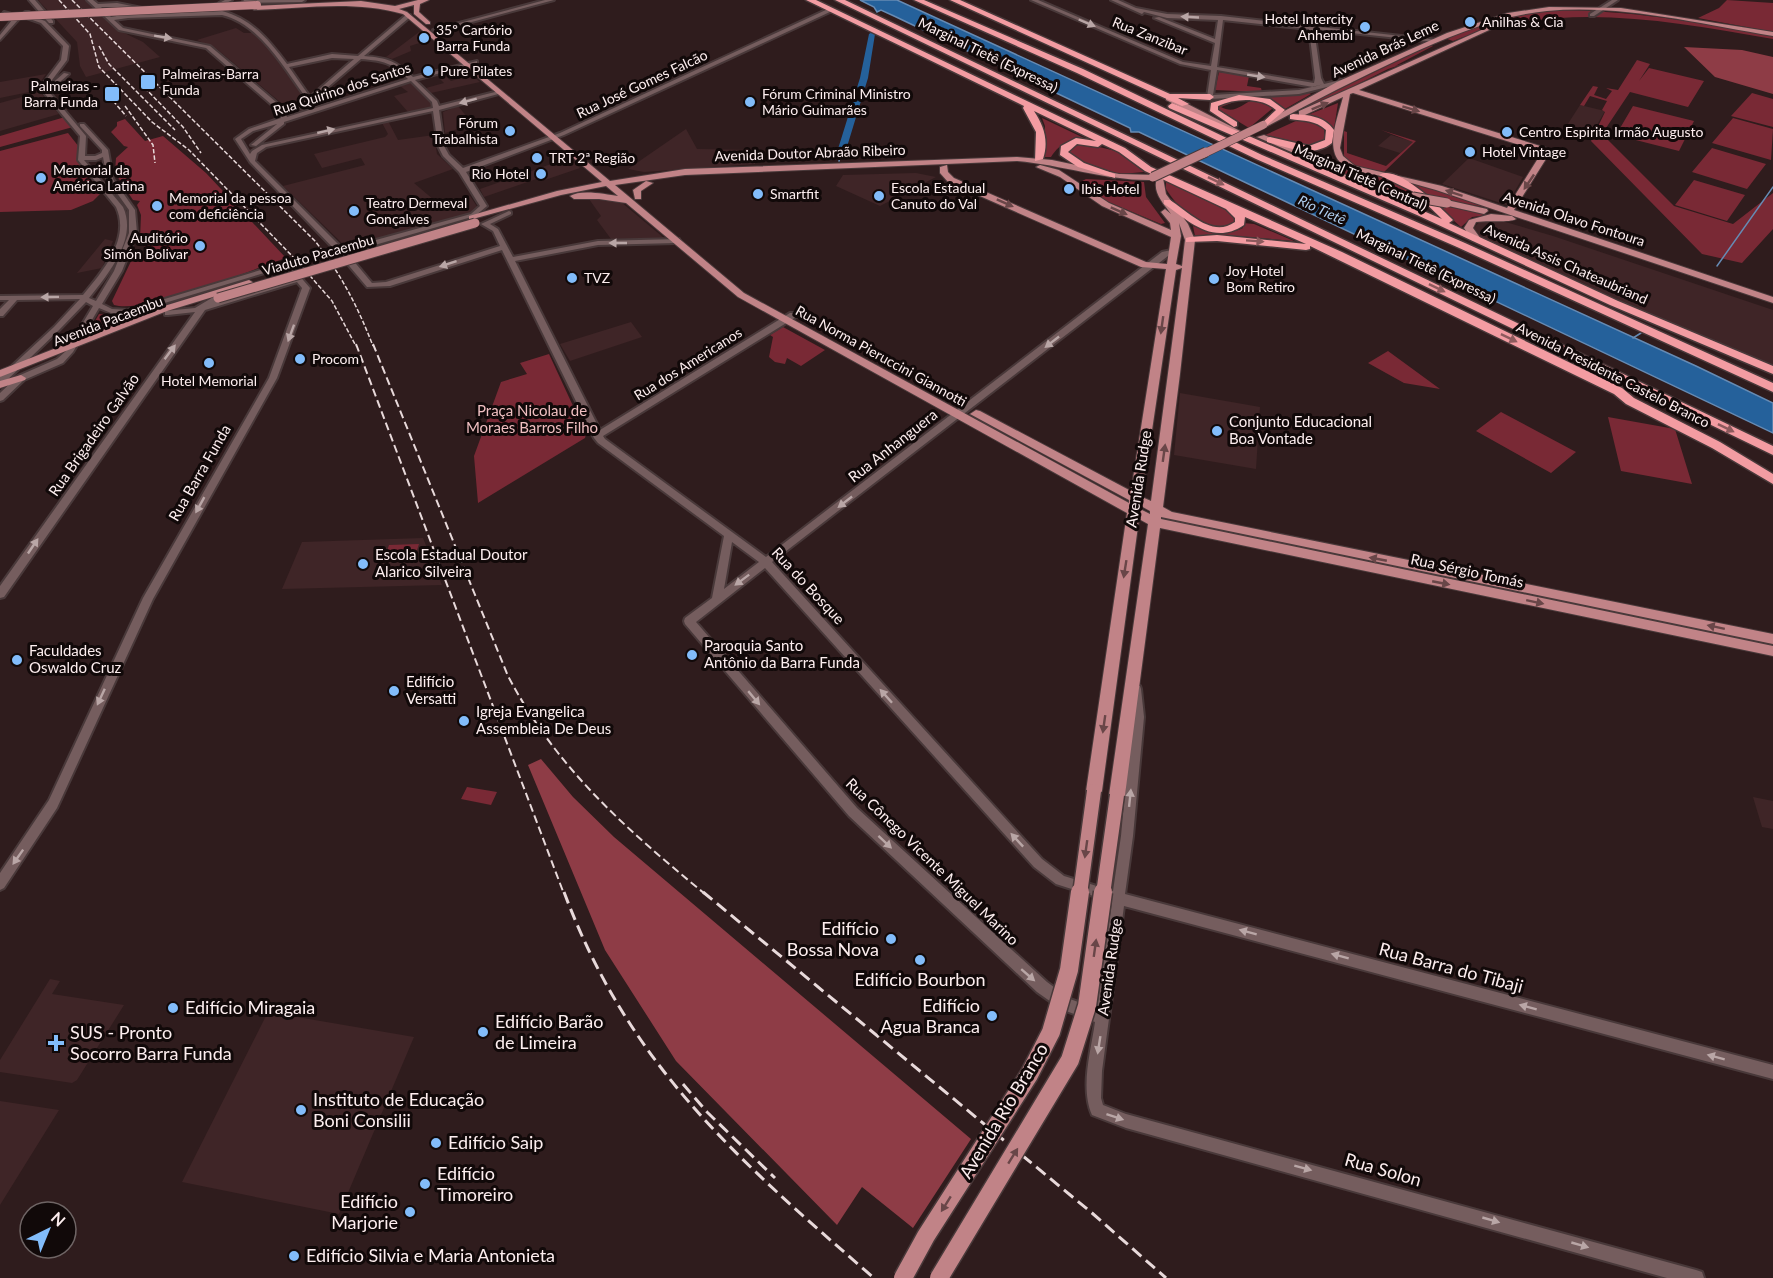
<svg xmlns="http://www.w3.org/2000/svg" width="1773" height="1278" viewBox="0 0 1773 1278" font-family="Lato,sans-serif">
<style>
.built{fill:#3f2527}
.green{fill:#792935}
.forest{fill:#8e3c46}
.water{fill:#25619b;stroke:#668bb4;stroke-width:1.5}
.lines{fill:none;stroke-linecap:round;stroke-linejoin:round}
.stream{stroke:#668bb4;stroke-width:1.5}
.river{fill:#25619b;fill-rule:evenodd}
.minor-casing{stroke:#49393a;stroke-width:4}
.major-casing{stroke:#49393a;stroke-width:2}
.highway-casing{stroke:#49393a;stroke-width:3}
.minor{fill:#755d5e;fill-rule:evenodd}
.major{fill:#c18387;fill-rule:evenodd}
.highway{fill:#f39ca2;fill-rule:evenodd}
.rail-far2{stroke:#e8d9da;stroke-width:1.5;stroke-dasharray:4.5 2;stroke-linecap:butt}
.rail-far1{stroke:#e8d9da;stroke-width:2;stroke-dasharray:8 4;stroke-linecap:butt}
.rail{stroke:#e8d9da;stroke-width:3;stroke-dasharray:12 6;stroke-linecap:butt}
.major-bridge-far3-casing{stroke:#49393a;stroke-width:9;stroke-linecap:butt}
.major-bridge-far2-casing{stroke:#49393a;stroke-width:11;stroke-linecap:butt}
.major-bridge-far1-casing{stroke:#49393a;stroke-width:17;stroke-linecap:butt}
.major-bridge-casing{stroke:#49393a;stroke-width:21;stroke-linecap:butt}
.major-bridge-far3{stroke:#c18387;stroke-width:8}
.major-bridge-far2{stroke:#c18387;stroke-width:9}
.major-bridge-far1{stroke:#c18387;stroke-width:14}
.major-bridge{stroke:#c18387;stroke-width:18}
.oneway{fill:#b9a6a6}
.oneway2{fill:#694648}
.oneway3{fill:#8d5a5d}
.poi-dot{fill:#82bcfa;stroke:#110909;stroke-width:2}
.labels{text-anchor:middle;stroke-width:6;stroke-linejoin:round;paint-order:stroke}
.far-poi-label{font-size:14px;fill:#fdeeef;stroke:#110909;text-anchor:start}
.far-street-label{font-size:14px;fill:#fdeeef;stroke:#110909}
.far-water-label{font-size:14px;font-style:italic;fill:#b0cff0;stroke:#110909}
.park-label{font-size:15px;fill:#f0bfc1;stroke:#110909}
.poi-label{font-size:15px;fill:#fdeeef;stroke:#110909;text-anchor:start}
.street-label{font-size:15px;fill:#fdeeef;stroke:#110909}
.near-poi-label{font-size:18px;fill:#fdeeef;stroke:#110909;text-anchor:start}
.near-street-label{font-size:18px;fill:#fdeeef;stroke:#110909}
</style>
<rect width="100%" height="100%" fill="#2f1c1d"/>
<!-- built -->
<path class="built" d="M38,0H87L118,30L143,42L160,57L86,77L80,66L77,42Z
M236,28L244,33H252L265,44L302,95L300,100L286,107L218,50L197,40Z
M419,32L429,40L410,46L411,51L392,59L386,57Z
M46,74L34,91L0,98V82Z
M443,74L451,81L472,75L480,82L431,93L426,88L444,83L436,75Z
M411,83L431,102L434,109L408,112L394,96L408,92L400,86Z
M40,92L59,114L0,131V103Z
M1580,105L1605,111L1590,137L1564,130Z
M458,106L473,124L445,133L443,112Z
M387,119L398,140L434,135L437,154L453,169L414,183L441,206L470,196L478,208L475,212L347,248L283,186L365,165L361,158L322,168L314,154L385,137L388,134L381,121Z
M686,129L697,149L756,150L755,164L644,172L628,169Z
M1391,135L1414,142L1400,153L1378,146Z
M568,158L580,168L542,181L539,178L484,197L480,189Z
M1469,158L1523,177L1507,205L1442,184Z
M916,173L936,177L880,206L836,186L843,175Z
M589,199L621,202L664,238L611,239L597,220L601,216Z
M1480,221H1502L1553,236L1773,310V367L1625,304L1481,238L1473,229Z
M105,239L113,241L102,268L77,273Z
M631,322L642,337L570,361L560,344Z
M1180,393L1260,407L1256,469L1174,455Z
M423,538L442,585L282,589L302,542Z
M1753,797L1773,801V829L1762,827Z
M50,979L60,981L52,994L124,1005L77,1080L72,1083L0,1072V1060Z
M268,1012L414,1037L339,1214L182,1182Z
M0,1101L59,1110L0,1205Z"/>
<!-- green -->
<path class="green" d="M1727,0L1773,3V32L1698,18L1719,8Z
M1545,10C1623,9 1697,22 1773,35V39C1664,20 1557,0 1453,41L1444,38L1484,21Z
M1430,45L1433,46L1395,66L1412,61L1388,69L1302,112L1297,110Z
M1637,60L1650,64L1639,81L1649,68L1704,81L1688,107L1630,92L1602,134L1674,206L1733,224L1773,193V229L1742,263L1702,254L1591,141L1605,112L1602,110L1607,101L1590,96L1584,106L1580,105L1593,86L1598,87L1594,95L1606,99L1612,91L1606,88L1618,90Z
M1219,72L1249,76L1247,86L1261,88L1262,92L1215,90Z
M1309,93L1311,94L1285,109L1273,101L1254,97Z
M1752,93L1773,99V127L1731,116Z
M1251,101L1264,102L1273,108L1249,128L1218,109L1222,103L1234,102L1221,107C1235,115 1243,103 1251,101Z
M1338,103L1334,129L1324,121L1305,116Z
M1633,106L1694,121L1679,151L1616,135Z
M65,117L73,127L0,147V136Z
M1042,118L1086,139C1069,140 1061,142 1051,157H1044L1045,126Z
M1733,118L1773,129L1771,160L1712,143Z
M125,119L145,141L163,136L206,173L286,258C250,270 147,314 114,305L112,301L133,257L145,252L146,248L143,245L146,241L140,239L141,215L137,205L140,201L133,200L115,173L116,158L128,147L124,146L111,132L117,126V122Z
M1298,120L1324,126V141C1308,154 1280,140 1263,136Z
M1381,130L1416,141L1384,172L1362,169L1344,159V131L1347,132V153L1386,166L1413,142Z
M68,133L79,147L78,161L101,193L93,201L71,210L0,212V151Z
M1082,143L1116,151L1143,170L1229,211L1237,220L1233,225C1200,233 1183,214 1166,189V182L1144,172L1121,174L1098,169L1073,158L1065,150L1073,144Z
M1278,148L1323,164L1389,179L1417,195L1356,181Z
M1712,148L1766,164L1747,189L1692,172Z
M1086,179L1144,182L1146,197L1165,223L1161,224L1106,201L1081,185L1080,182Z
M1400,179L1409,181L1495,209L1428,197L1419,189Z
M1694,180L1745,195L1727,221L1675,205Z
M1435,204L1488,215L1472,217L1461,227Z
M1243,223L1254,224L1294,241L1213,234L1195,236L1193,226C1209,231 1227,236 1243,228Z
M99,314L120,316L138,314L87,335Z
M783,327L825,350L801,366L787,358L785,364L775,362L769,357L773,337L770,335Z
M1388,351L1440,389L1404,383L1368,363Z
M549,354L586,434L585,438L478,503L474,456L501,382L527,374L520,363Z
M1501,412L1576,452L1551,473L1476,431Z
M1608,417L1675,429L1692,484L1621,471Z
M419,544L415,556L385,557L389,545Z
M467,787L497,792L491,805L461,799Z"/>
<!-- forest -->
<path class="forest" d="M1684,47L1742,50L1773,57V94L1715,77Z
M541,759L573,797L614,837L971,1139L913,1228L862,1187L837,1225L676,1061L605,950L528,765Z"/>
<!-- water -->
<path class="water" d="M860,0H897L1696,366L1773,403V433L1139,132H1131L1130,128L894,16L881,10L877,12L874,7Z"/>
<g class="lines">
<!-- stream -->
<path class="stream" d="M839,161L842,150
M1717,266L1773,187
M1633,338L1641,333"/>
<!-- river -->
<path class="river" d="M872,32L875,34L868,78L846,150L832,160H826V156L838,149L860,78L869,34Z"/>
<defs>
<path id="minor" d="M29,0H35L53,21V23H49Z
M87,0H93L98,4L117,3L142,8L139,10L117,7H101L111,17L128,14L222,11C252,19 269,40 287,64L332,54L358,56L406,15H410V17L364,56C388,58 396,61 413,77L477,61V63L415,80L437,101L439,106L499,91L502,93L439,110L444,146L449,155L463,168L560,133L828,9H832V11L564,135L466,172L487,206L475,216L347,253L372,283L386,282L500,246L493,231L481,224L509,211L511,212V214L490,224L498,229L513,257L598,241L679,239L680,241L676,243L598,245L515,261L600,430L790,313H796V317L603,436L605,439L766,557L1162,252L1176,249V253L1168,256L772,562L1042,859L1064,876L1113,891L1121,836L1132,717L1131,689L1132,686H1140L1141,689L1144,717L1133,836L1125,894L1773,1065V1079L1124,906L1102,1071L1101,1098L1103,1105L1126,1114L1696,1270L1702,1272L1704,1278H1667L1126,1128L1092,1115C1080,1087 1091,1051 1095,1022L1061,1009L1037,992L849,816L685,624L684,621L685,618L712,598L724,536L598,443L594,438L502,250L390,286L367,287L339,254L250,162L235,139L249,129L281,118L279,111L206,48L119,30ZM222,15C260,24 283,67 304,95L305,101L302,104L303,105H307L361,59C384,61 391,62 408,79L287,117L285,111L305,107L302,105L283,108L210,46L123,28L114,20L128,18ZM332,58L354,59L310,97L289,67ZM411,81L432,102L433,108L262,145L252,151L250,154L241,139L253,131L277,124L251,145L256,146L284,124V122ZM433,111L438,146L443,156L459,172L480,206L471,214L343,249L255,161L257,153L266,147ZM732,542L759,562L724,589ZM765,568L1034,867L1056,884L1112,902L1097,1009L1070,999L1047,982L857,808L696,622Z
M225,0H232L223,5H219V3Z
M244,0H305L302,2L242,3Z
M545,0H554L438,31L433,30Z
M1031,0H1038L1183,62L1211,66L1215,43L1154,18L1159,17L1215,39L1218,20L1167,18L1144,12L1142,14L1111,0H1118L1136,8L1167,14L1221,16L1438,40L1435,42L1314,29L1321,78L1324,84L1313,87L1217,70L1213,95L1299,90L1345,79L1348,81L1347,82L1299,94L1210,99L1207,97L1211,70L1180,64ZM1223,20L1309,29L1315,78L1314,83L1217,67Z
M1612,0H1618L1594,16H1590V14Z
M4,12L15,15L18,20L0,40V35L12,20L11,17L2,15Z
M25,12H29V15L45,21L69,46L67,60L46,88L86,136L85,156H95L102,153V150L80,126V124H84L108,150L113,179L135,210L137,233L122,271L102,304L112,309L128,310L281,264L291,266L310,288L277,378L153,599L57,808L4,888L0,890V873L49,800L143,598L269,378L302,288L297,282L205,310L4,597L0,598V586L195,312L168,315H165V311L195,308L215,296H221L222,298L219,301L293,278L285,270L281,268L128,314L111,313L99,308L73,352L63,363L24,380L3,400L0,401V393L18,376L57,359L66,351L93,306L86,302L59,330L3,384L0,385V377L54,327L80,299L17,300L3,316H0V309L9,300H0V296L83,295C102,272 131,239 116,207L78,160L80,136L40,88L61,60L63,46L41,23L24,17ZM103,157L107,179L129,210V233L114,271L96,301L89,298C108,274 138,239 123,207L84,160H96Z
M64,73L69,74L53,88H49V86Z"/>
<path id="major" d="M418,0H429L420,4L419,12L430,22V24H426L414,14V5L399,9L407,12L610,181L685,169L1017,157L1052,160L1119,174L1156,175L1157,177L1153,180C1107,181 1063,165 1017,161L685,175L615,185L744,293L1129,503V500L970,414L976,410L980,411L1131,491L1166,269L1141,267L948,182L940,173V167L947,165L948,172L954,178L1146,262L1167,264L1171,237L1102,206L1060,177L1036,167L1040,165L1059,170L1109,203L1171,230L1170,223L1161,212L1165,209L1171,214C1163,203 1152,192 1157,178H1163L1166,194L1188,224L1195,240L1180,374L1163,507L1172,512L1773,634V644L1161,517V519L1773,646V656L1160,528L1125,795L1122,800L1117,802L1112,800L1109,795L1148,524L1139,519L1102,791L1099,796L1094,798L1089,796L1086,791L1127,513L738,297L626,203L599,199H574L570,196C581,189 605,194 618,196L606,186L561,195L469,220V216L557,191L602,182L403,14C355,0 304,8 254,10L251,8L254,6L361,1L395,6ZM1179,223L1185,240L1182,266L1176,264L1181,236ZM1182,268L1151,501L1142,497L1176,270ZM1141,506L1150,511V514L1140,509Z
M1549,7L1621,8L1773,32V36C1699,24 1622,4 1547,11C1496,16 1450,36 1404,57C1357,79 1312,102 1266,127L1259,125L1337,82L1447,33L1508,13Z
M1495,24L1500,25L1359,90L1550,149L1551,151L1514,210L1773,297V303L1436,190L1397,179L1319,164L1257,137L1264,135L1324,160L1342,164C1324,149 1338,117 1343,97L1305,115H1299V111ZM1353,93L1542,152L1507,208L1442,186L1355,166L1343,156L1340,148L1350,94Z
M1166,96H1172L1244,133L1237,135L1166,100Z
M1343,174L1417,197L1413,200L1373,191L1340,179V175Z
M646,181L653,183L641,191V199H635L633,190Z
M1447,200L1487,209L1488,211L1484,214L1444,205V201Z
M1491,214L1512,216L1516,219C1510,223 1487,220 1476,222L1473,228L1481,239L1473,241L1464,228L1469,220Z
M249,280L254,283L252,285L167,311L0,377V370L161,307Z
M21,375L26,378L25,380L0,388V381Z"/>
<path id="highway" d="M806,0H816L1125,148L1151,167L1342,252L1622,388L1634,398L1720,442L1773,474V484L1712,448L1626,404L1614,394L1310,246V249L1306,250L1217,241L1186,242V238L1190,237L1217,235L1306,244L1245,217L1244,225C1213,246 1189,221 1164,204V200H1170C1190,213 1212,238 1235,222V218L1226,209L1145,171L1119,152L1102,144L1098,147L1077,144L1068,152L1084,163L1115,174V178L1078,167L1060,155L1061,146L1076,138L1096,141L1034,111C1044,126 1049,141 1043,159L1035,161L1036,132L1023,108L1024,106Z
M835,0H845L1773,446V455Z
M914,0H924L1083,69L1262,155L1465,243L1773,383V392L1457,247L1256,159L1077,73Z
M950,0H960L1170,94H1210L1214,97L1210,100L1178,98L1189,104L1182,106Z
M1239,95L1270,99L1285,110L1265,127L1261,124L1276,110C1261,97 1236,98 1218,106V110L1237,122V126L1234,127L1210,111L1211,103Z
M1172,103L1442,219L1414,192L1379,175C1396,163 1439,206 1451,218L1453,220L1449,223L1618,301L1773,366V374L1610,305L1417,215L1169,108L1168,106Z
M1293,114C1309,115 1324,116 1334,130L1332,143C1313,158 1288,148 1267,142V138L1270,137L1309,146L1325,140L1326,130C1315,120 1304,121 1290,119V115Z"/>
</defs>
<!-- minor casing -->
<use href="#minor" class="minor-casing"/>
<!-- major casing -->
<use href="#major" class="major-casing"/>
<!-- highway casing -->
<use href="#highway" class="highway-casing"/>
<!-- minor -->
<use href="#minor" class="minor"/>
<!-- major -->
<use href="#major" class="major"/>
<!-- highway -->
<use href="#highway" class="highway"/>
<!-- rail-far2 -->
<path class="rail-far2" d="M59,0L90,34L99,67L152,122L189,150L298,262L332,301L356,346
M72,0L315,241C341,274 358,307 373,346
M99,46L109,64L175,130
M140,83L183,127L201,153
M109,96L126,116
M125,106L153,145L155,163"/>
<!-- rail-far1 -->
<path class="rail-far1" d="M356,344L564,894
M373,344L508,676C557,769 625,828 705,894"/>
<!-- rail -->
<path class="rail" d="M564,892C629,1066 738,1160 874,1278
M703,892L1092,1213L1166,1278
M683,1084L707,1112L775,1178"/>
<defs>
<path id="major-bridge-far3" d="M0,17L257,5
M1203,154L1263,125"/>
<path id="major-bridge-far2" d="M1153,177L1206,152
M1413,197L1447,203
M218,298L475,223"/>
<path id="major-bridge-far1" d="M1080,894L1094,791
M1103,894L1117,795"/>
<path id="major-bridge" d="M903,1278L926,1236L1029,1075L1051,1032L1069,970L1080,892
M939,1278L1070,1060L1087,1006L1103,892"/>
</defs>
<!-- major-bridge-far3 casing -->
<use href="#major-bridge-far3" class="major-bridge-far3-casing"/>
<!-- major-bridge-far2 casing -->
<use href="#major-bridge-far2" class="major-bridge-far2-casing"/>
<!-- major-bridge-far1 casing -->
<use href="#major-bridge-far1" class="major-bridge-far1-casing"/>
<!-- major-bridge casing -->
<use href="#major-bridge" class="major-bridge-casing"/>
<!-- major-bridge-far3 -->
<use href="#major-bridge-far3" class="major-bridge-far3"/>
<!-- major-bridge-far2 -->
<use href="#major-bridge-far2" class="major-bridge-far2"/>
<!-- major-bridge-far1 -->
<use href="#major-bridge-far1" class="major-bridge-far1"/>
<!-- major-bridge -->
<use href="#major-bridge" class="major-bridge"/>
</g>
<!-- one-way arrows -->
<defs><path id="oneway-solid" d="M-6-.8H1V-3.2L6.5 0L1 3.2V.8H-6Z" transform="scale(1.5)"/></defs>
<g class="oneway">
<use href="#oneway-solid" transform="translate(1190 17) rotate(-177)"/>
<use href="#oneway-solid" transform="translate(1087 23) rotate(23)"/>
<use href="#oneway-solid" transform="translate(163 37) rotate(9)"/>
<use href="#oneway-solid" transform="translate(1256 76) rotate(9)"/>
<use href="#oneway-solid" transform="translate(468 101) rotate(165)"/>
<use href="#oneway-solid" transform="translate(326 131) rotate(-13)"/>
<use href="#oneway-solid" transform="translate(618 243) rotate(180)"/>
<use href="#oneway-solid" transform="translate(448 264) rotate(162)"/>
<use href="#oneway-solid" transform="translate(50 297) rotate(179)"/>
<use href="#oneway-solid" transform="translate(291 333) rotate(110)"/>
<use href="#oneway-solid" transform="translate(1052 342) rotate(142)"/>
<use href="#oneway-solid" transform="translate(170 352) rotate(-53)"/>
<use href="#oneway-solid" transform="translate(845 502) rotate(142)"/>
<use href="#oneway-solid" transform="translate(200 505) rotate(119)"/>
<use href="#oneway-solid" transform="translate(33 546) rotate(-56)"/>
<use href="#oneway-solid" transform="translate(742 580) rotate(143)"/>
<use href="#oneway-solid" transform="translate(886 696) rotate(-132)"/>
<use href="#oneway-solid" transform="translate(101 697) rotate(115)"/>
<use href="#oneway-solid" transform="translate(754 698) rotate(50)"/>
<use href="#oneway-solid" transform="translate(1130 798) rotate(-84)"/>
<use href="#oneway-solid" transform="translate(1017 840) rotate(-133)"/>
<use href="#oneway-solid" transform="translate(885 842) rotate(43)"/>
<use href="#oneway-solid" transform="translate(18 857) rotate(125)"/>
<use href="#oneway-solid" transform="translate(1248 932) rotate(-165)"/>
<use href="#oneway-solid" transform="translate(1340 956) rotate(-165)"/>
<use href="#oneway-solid" transform="translate(1028 975) rotate(41)"/>
<use href="#oneway-solid" transform="translate(1528 1007) rotate(-165)"/>
<use href="#oneway-solid" transform="translate(1099 1045) rotate(99)"/>
<use href="#oneway-solid" transform="translate(1716 1057) rotate(-165)"/>
<use href="#oneway-solid" transform="translate(1115 1117) rotate(18)"/>
<use href="#oneway-solid" transform="translate(1303 1168) rotate(15)"/>
<use href="#oneway-solid" transform="translate(1491 1220) rotate(16)"/>
<use href="#oneway-solid" transform="translate(1580 1245) rotate(16)"/>
</g>
<g class="oneway2">
<use href="#oneway-solid" transform="translate(1320 106) rotate(-22)"/>
<use href="#oneway-solid" transform="translate(1411 109) rotate(17)"/>
<use href="#oneway-solid" transform="translate(1529 182) rotate(124)"/>
<use href="#oneway-solid" transform="translate(1454 193) rotate(-162)"/>
<use href="#oneway-solid" transform="translate(1005 203) rotate(24)"/>
<use href="#oneway-solid" transform="translate(1119 211) rotate(24)"/>
<use href="#oneway-solid" transform="translate(1162 325) rotate(98)"/>
<use href="#oneway-solid" transform="translate(1164 453) rotate(-82)"/>
<use href="#oneway-solid" transform="translate(1378 559) rotate(-169)"/>
<use href="#oneway-solid" transform="translate(1125 569) rotate(99)"/>
<use href="#oneway-solid" transform="translate(1441 583) rotate(11)"/>
<use href="#oneway-solid" transform="translate(1535 602) rotate(12)"/>
<use href="#oneway-solid" transform="translate(1716 627) rotate(-168)"/>
<use href="#oneway-solid" transform="translate(1104 724) rotate(98)"/>
<use href="#oneway-solid" transform="translate(1086 849) rotate(98)"/>
<use href="#oneway-solid" transform="translate(1095 948) rotate(-82)"/>
<use href="#oneway-solid" transform="translate(1013 1156) rotate(-58)"/>
<use href="#oneway-solid" transform="translate(946 1204) rotate(122)"/>
</g>
<g class="oneway3">
<use href="#oneway-solid" transform="translate(1216 181) rotate(26)"/>
<use href="#oneway-solid" transform="translate(1255 241) rotate(4)"/>
<use href="#oneway-solid" transform="translate(1437 288) rotate(26)"/>
<use href="#oneway-solid" transform="translate(1509 338) rotate(26)"/>
<use href="#oneway-solid" transform="translate(1726 428) rotate(26)"/>
</g>
<!-- markers -->
<g class="poi-dot">
<circle cx="1470" cy="22" r="6"/>
<circle cx="1365" cy="27" r="6"/>
<circle cx="424" cy="38" r="6"/>
<circle cx="428" cy="71" r="6"/>
<rect x="140" y="74" width="16" height="16" rx="3"/>
<rect x="104" y="86" width="16" height="16" rx="3"/>
<circle cx="750" cy="102" r="6"/>
<circle cx="510" cy="131" r="6"/>
<circle cx="1507" cy="132" r="6"/>
<circle cx="1470" cy="152" r="6"/>
<circle cx="537" cy="158" r="6"/>
<circle cx="541" cy="174" r="6"/>
<circle cx="41" cy="178" r="6"/>
<circle cx="1069" cy="189" r="6"/>
<circle cx="758" cy="194" r="6"/>
<circle cx="879" cy="196" r="6"/>
<circle cx="157" cy="206" r="6"/>
<circle cx="354" cy="211" r="6"/>
<circle cx="200" cy="246" r="6"/>
<circle cx="572" cy="278" r="6"/>
<circle cx="1214" cy="279" r="6"/>
<circle cx="300" cy="359" r="6"/>
<circle cx="209" cy="363" r="6"/>
<circle cx="1217" cy="431" r="6"/>
<circle cx="363" cy="564" r="6"/>
<circle cx="692" cy="655" r="6"/>
<circle cx="17" cy="660" r="6"/>
<circle cx="394" cy="691" r="6"/>
<circle cx="464" cy="721" r="6"/>
<circle cx="891" cy="939" r="6"/>
<circle cx="920" cy="960" r="6"/>
<circle cx="173" cy="1008" r="6"/>
<circle cx="992" cy="1016" r="6"/>
<circle cx="483" cy="1032" r="6"/>
<path d="M53 1034h6v6h6v6h-6v6h-6v-6h-6v-6h6z"/>
<circle cx="301" cy="1110" r="6"/>
<circle cx="436" cy="1143" r="6"/>
<circle cx="425" cy="1184" r="6"/>
<circle cx="410" cy="1212" r="6"/>
<circle cx="294" cy="1256" r="6"/>
</g>
<g class="labels">
<!-- far-poi labels -->
<g class="far-poi-label">
<text x="1353" y="24" text-anchor="end">Hotel Intercity<tspan x="1353" dy="16">Anhembi</tspan></text>
<text x="1482" y="27">Anilhas &amp; Cia</text>
<text x="436" y="35">35º Cartório<tspan x="436" dy="16">Barra Funda</tspan></text>
<text x="440" y="76">Pure Pilates</text>
<text x="162" y="79">Palmeiras-Barra<tspan x="162" dy="16">Funda</tspan></text>
<text x="98" y="91" text-anchor="end">Palmeiras -<tspan x="98" dy="16">Barra Funda</tspan></text>
<text x="762" y="99">Fórum Criminal Ministro<tspan x="762" dy="16">Mário Guimarães</tspan></text>
<text x="498" y="128" text-anchor="end">Fórum<tspan x="498" dy="16">Trabalhista</tspan></text>
<text x="1519" y="137">Centro Espirita Irmão Augusto</text>
<text x="1482" y="157">Hotel Vintage</text>
<text x="549" y="163">TRT 2ª Região</text>
<text x="53" y="175">Memorial da<tspan x="53" dy="16">América Latina</tspan></text>
<text x="529" y="179" text-anchor="end">Rio Hotel</text>
<text x="891" y="193">Escola Estadual<tspan x="891" dy="16">Canuto do Val</tspan></text>
<text x="1081" y="194">Ibis Hotel</text>
<text x="770" y="199">Smartfit</text>
<text x="169" y="203">Memorial da pessoa<tspan x="169" dy="16">com deficiência</tspan></text>
<text x="366" y="208">Teatro Dermeval<tspan x="366" dy="16">Gonçalves</tspan></text>
<text x="188" y="243" text-anchor="end">Auditório<tspan x="188" dy="16">Simón Bolivar</tspan></text>
<text x="1226" y="276">Joy Hotel<tspan x="1226" dy="16">Bom Retiro</tspan></text>
<text x="584" y="283">TVZ</text>
<text x="312" y="364">Procom</text>
<text x="209" y="386" text-anchor="middle">Hotel Memorial</text>
</g>
<!-- far-street labels -->
<g class="far-street-label">
<text transform="translate(1150 36) rotate(22)" y="5">Rua Zanzibar</text>
<text transform="translate(1385 49) rotate(-25)" y="5">Avenida Brás Leme</text>
<text transform="translate(988 55) rotate(26)" y="5">Marginal Tietê (Expressa)</text>
<text transform="translate(642 84) rotate(-25)" y="5">Rua José Gomes Falcão</text>
<text transform="translate(342 89) rotate(-18)" y="5">Rua Quirino dos Santos</text>
<text transform="translate(810 153) rotate(-2)" y="5">Avenida Doutor Abraão Ribeiro</text>
<text transform="translate(1361 177) rotate(24)" y="5">Marginal Tietê (Central)</text>
<text transform="translate(1574 219) rotate(18)" y="5">Avenida Olavo Fontoura</text>
<text transform="translate(318 255) rotate(-16)" y="5">Viaduto Pacaembu</text>
<text transform="translate(1566 264) rotate(24)" y="5">Avenida Assis Chateaubriand</text>
<text transform="translate(1426 266) rotate(26)" y="5">Marginal Tietê (Expressa)</text>
<text transform="translate(108 321) rotate(-21)" y="5">Avenida Pacaembu</text>
<text transform="translate(881 356) rotate(29)" y="5">Rua Norma Pieruccini Giannotti</text>
<text transform="translate(688 364) rotate(-32)" y="5">Rua dos Americanos</text>
<text transform="translate(1613 375) rotate(27)" y="5">Avenida Presidente Castelo Branco</text>
</g>
<!-- far-water labels -->
<g class="far-water-label">
<text transform="translate(1322 210) rotate(25)" y="5">Rio Tietê</text>
</g>
<!-- park labels -->
<g class="park-label">
<text x="532" y="416">Praça Nicolau de<tspan x="532" dy="17">Moraes Barros Filho</tspan></text>
</g>
<!-- poi labels -->
<g class="poi-label">
<text x="1229" y="427">Conjunto Educacional<tspan x="1229" dy="17">Boa Vontade</tspan></text>
<text x="375" y="560">Escola Estadual Doutor<tspan x="375" dy="17">Alarico Silveira</tspan></text>
<text x="704" y="651">Paroquia Santo<tspan x="704" dy="17">Antônio da Barra Funda</tspan></text>
<text x="29" y="656">Faculdades<tspan x="29" dy="17">Oswaldo Cruz</tspan></text>
<text x="406" y="687">Edifício<tspan x="406" dy="17">Versatti</tspan></text>
<text x="476" y="717">Igreja Evangelica<tspan x="476" dy="17">Assembleia De Deus</tspan></text>
</g>
<!-- street labels -->
<g class="street-label">
<text transform="translate(94 435) rotate(-55)" y="5">Rua Brigadeiro Galvão</text>
<text transform="translate(893 446) rotate(-38)" y="5">Rua Anhanguera</text>
<text transform="translate(200 473) rotate(-60)" y="5">Rua Barra Funda</text>
<text transform="translate(1139 479) rotate(-81)" y="5">Avenida Rudge</text>
<text transform="translate(1467 571) rotate(12)" y="5">Rua Sérgio Tomás</text>
<text transform="translate(808 586) rotate(47)" y="5">Rua do Bosque</text>
<text transform="translate(932 862) rotate(44)" y="5">Rua Cônego Vicente Miguel Marino</text>
<text transform="translate(1110 967) rotate(-82)" y="5">Avenida Rudge</text>
</g>
<!-- near-poi labels -->
<g class="near-poi-label">
<text x="879" y="935" text-anchor="end">Edifício<tspan x="879" dy="21">Bossa Nova</tspan></text>
<text x="920" y="986" text-anchor="middle">Edifício Bourbon</text>
<text x="980" y="1012" text-anchor="end">Edifício<tspan x="980" dy="21">Agua Branca</tspan></text>
<text x="185" y="1014">Edifício Miragaia</text>
<text x="495" y="1028">Edifício Barão<tspan x="495" dy="21">de Limeira</tspan></text>
<text x="70" y="1039">SUS - Pronto<tspan x="70" dy="21">Socorro Barra Funda</tspan></text>
<text x="313" y="1106">Instituto de Educação<tspan x="313" dy="21">Boni Consilii</tspan></text>
<text x="448" y="1149">Edifício Saip</text>
<text x="437" y="1180">Edifício<tspan x="437" dy="21">Timoreiro</tspan></text>
<text x="398" y="1208" text-anchor="end">Edifício<tspan x="398" dy="21">Marjorie</tspan></text>
<text x="306" y="1262">Edifício Silvia e Maria Antonieta</text>
</g>
<!-- near-street labels -->
<g class="near-street-label">
<text transform="translate(1451 968) rotate(15)" y="6">Rua Barra do Tibaji</text>
<text transform="translate(1004 1111) rotate(-59)" y="6">Avenida Rio Branco</text>
<text transform="translate(1383 1170) rotate(16)" y="6">Rua Solon</text>
</g>
</g>
<!-- north arrow -->
<g transform="translate(48 1230) rotate(43)"><circle r="28" fill="#110909" stroke="#6f6565" stroke-width="1.5"/>
<path d="M0-4.5L10 22L0 15L-10 22Z" fill="#82bcfa"/>
<text y="-9" font-size="16" font-weight="bold" text-anchor="middle" fill="#fdeeef">N</text>
</g>
</svg>
